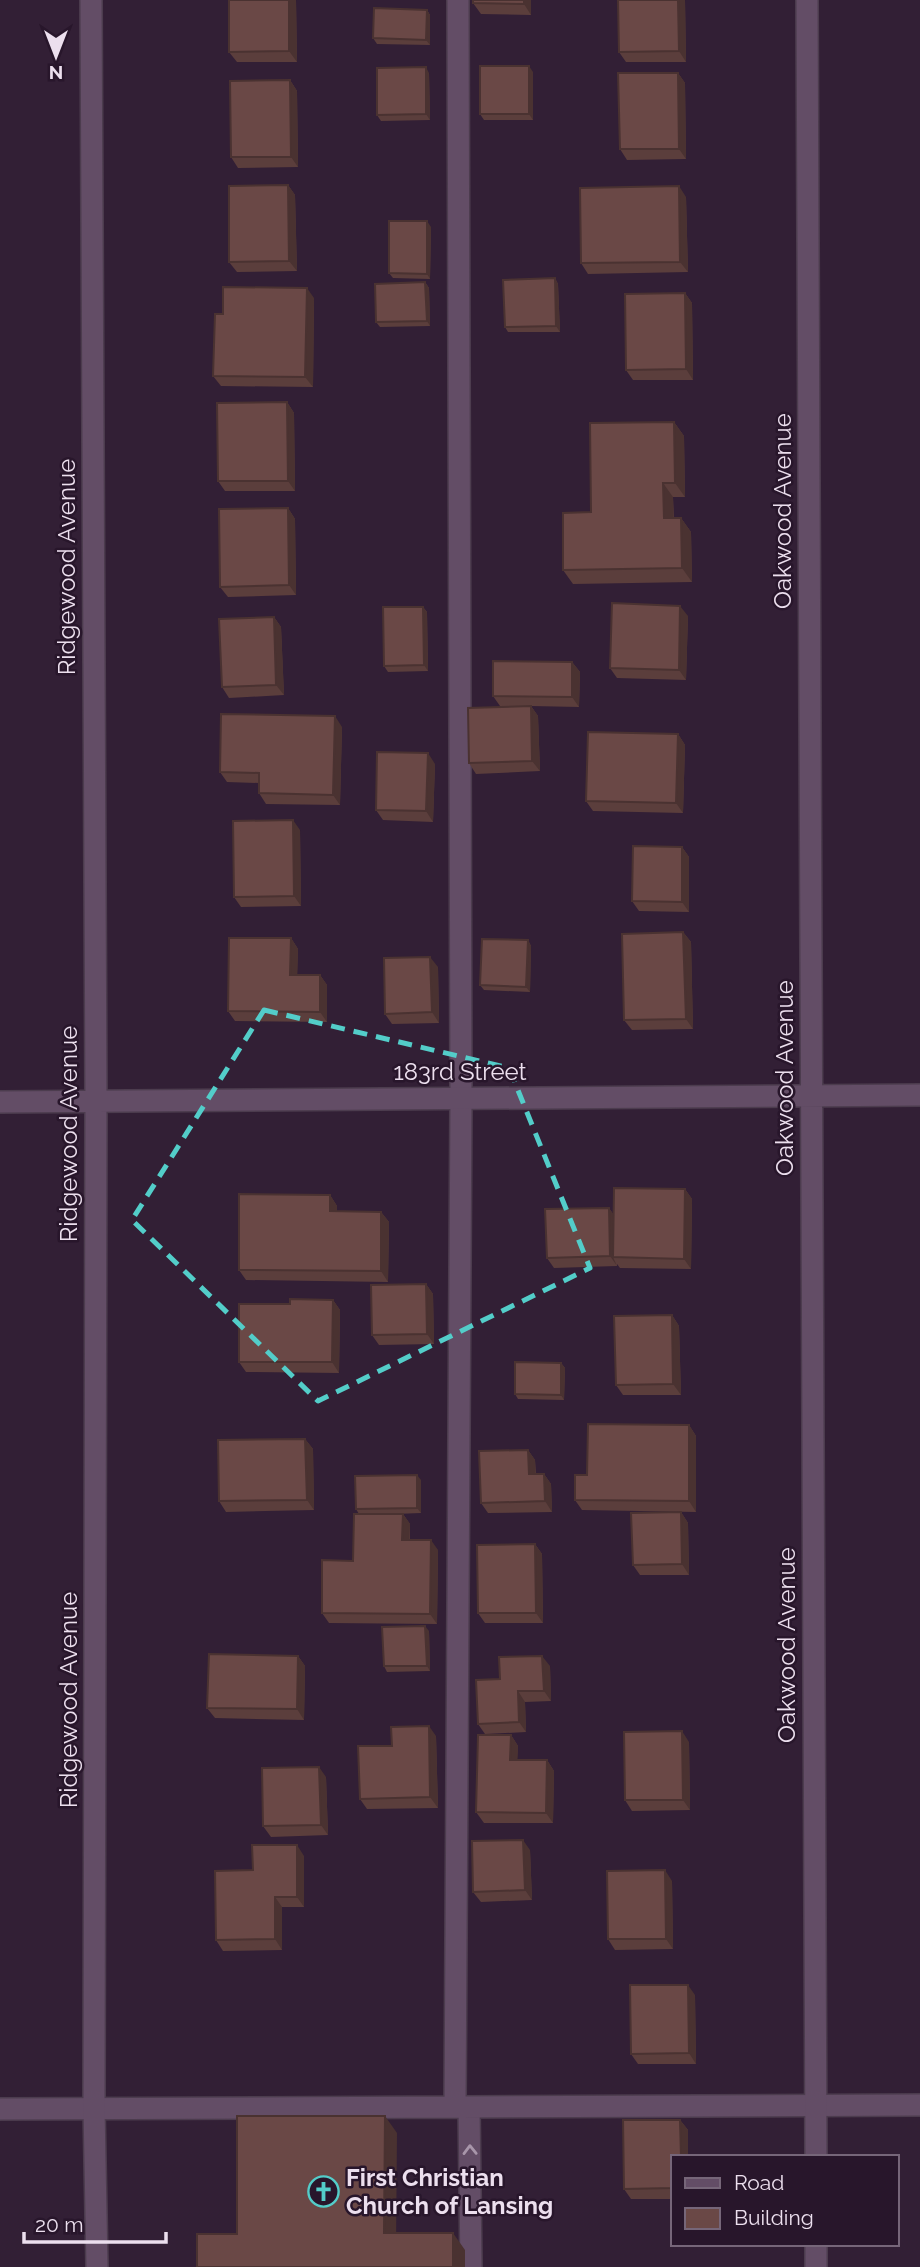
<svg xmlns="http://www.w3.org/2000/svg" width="920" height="2267" viewBox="0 0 920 2267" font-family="Raleway,sans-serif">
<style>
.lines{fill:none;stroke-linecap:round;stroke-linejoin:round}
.service-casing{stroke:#4c3c4e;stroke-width:24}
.minor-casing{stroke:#4c3c4e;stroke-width:24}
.service{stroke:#634d66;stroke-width:21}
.minor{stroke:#634d66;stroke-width:21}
.wall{fill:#5b3e3c}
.shaded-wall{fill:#4a3231}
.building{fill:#6a4846;stroke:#4a3231;stroke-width:2}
.oneway{stroke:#a896aa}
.marked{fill:none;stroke:#53cdc9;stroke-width:5;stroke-dasharray:14 9;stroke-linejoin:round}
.labels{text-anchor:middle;stroke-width:5;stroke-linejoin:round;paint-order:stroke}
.street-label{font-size:24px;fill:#ecdfee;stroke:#28162b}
.poi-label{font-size:24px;font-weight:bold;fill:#ecdfee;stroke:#28162b;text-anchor:start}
</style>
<rect width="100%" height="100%" fill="#321f35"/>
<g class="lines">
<defs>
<path id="service" d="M455,2107L461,1099L458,0
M469,2107L471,2267
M0,2109L920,2105"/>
<path id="minor" d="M91,0L96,1101L94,2108L97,2267
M807,0L816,2157
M0,1102L920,1095
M816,2244V2267"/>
</defs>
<!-- service casing -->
<use href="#service" class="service-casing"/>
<!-- minor casing -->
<use href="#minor" class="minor-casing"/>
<!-- service -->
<use href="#service" class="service"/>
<!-- minor -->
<use href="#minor" class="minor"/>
</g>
<!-- wall -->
<path class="wall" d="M296,0L297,62H237L229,52Z
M531,0V15L481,14L473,3Z
M618,0H685L686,62H626L619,52Z
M427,10L430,15V45L377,44L373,38Z
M533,72V120H484L480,114Z
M429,73L430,120L381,121L377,115Z
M678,73L685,83L686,159L627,160L620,149Z
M290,80L297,91L298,167L238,168L231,157Z
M288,185L295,195L297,271L237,272L229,262Z
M686,197L688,272L588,274L581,263Z
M431,227L430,279L393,278L389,273Z
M555,278L558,284L560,332H508L505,327Z
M425,282L429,288L430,326L380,327L376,322Z
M685,293L692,303L693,380H633L626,370Z
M314,298L313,387L221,386L213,376L223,314Z
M287,402L294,413L295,491H225L218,481Z
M674,422L684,436L685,497H673L674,518H681L691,532L692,582L573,584L563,570L591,512Z
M288,508L295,519L296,595L228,597L220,587Z
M423,607L427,612L428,671L388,672L384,666Z
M688,616L686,680L617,678L610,668Z
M274,617L281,627L284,695L229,698L222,687Z
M572,662L580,672L579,707L531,706L538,716L540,771L476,774L469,763L519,706H500L493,696Z
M342,727L340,805L266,804L259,793V783L227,782L220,772Z
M678,734L685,745L683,813L593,811L586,801Z
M435,764L433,822L383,820L376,810Z
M300,830L301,906L241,907L234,897Z
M682,847L689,857V912L639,911L632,901Z
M683,932L691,942L693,1029L632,1030L624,1020Z
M291,938L298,949L297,975H320L327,985V1022L235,1021L228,1011Z
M528,940L531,946L530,992L484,990L480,985Z
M438,967L439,1023L392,1024L385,1014Z
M685,1189L692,1199L691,1269L620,1268L617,1264V1266L554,1268L547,1258L609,1208L613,1214Z
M330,1195L337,1206V1211L381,1212L389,1222L388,1282L246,1280L239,1270Z
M426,1284L433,1294L434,1344L379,1345L372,1335Z
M333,1300L340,1310L339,1373L246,1372L239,1362L290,1304Z
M672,1315L679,1326L681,1395H623L616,1385Z
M561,1363L565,1368L564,1400L518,1399L515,1394Z
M689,1425L696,1436V1512L582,1510L575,1500L587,1475Z
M305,1439L313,1449L314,1510L226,1512L219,1501Z
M528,1450L535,1460L536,1474H544L551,1484L552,1512L488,1513L481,1503Z
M421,1480V1513L395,1514H403L410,1524V1540L438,1550L437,1624L329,1623L322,1613L353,1561L359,1514L356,1509Z
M681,1512L688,1523L689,1575H640L633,1565Z
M535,1544L542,1554L543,1623H485L478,1613Z
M429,1631L430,1671L387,1672L384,1666Z
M298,1656L305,1666L304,1720L215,1718L207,1708Z
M550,1666L551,1701L525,1702L526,1732L485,1734L478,1724L500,1679Z
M511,1735L518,1746L517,1760H547L554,1771L553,1823H484L476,1812Z
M436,1736L438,1808L367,1809L360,1799L392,1746Z
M689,1742L690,1810L632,1811L625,1800Z
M326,1777L328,1835L271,1837L263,1826Z
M530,1850L532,1900L481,1902L473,1892Z
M304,1856V1907H282V1950L223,1951L216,1940L253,1870Z
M672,1881L673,1949L615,1950L608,1939Z
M695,1995L696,2064H638L631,2054Z
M680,2120L688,2130V2157H673V2199H631L624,2189Z"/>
<!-- shaded-wall -->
<path class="shaded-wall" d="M289,0H296L297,62L289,51Z
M524,0H531V15L524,4Z
M678,0H685L686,62L679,51Z
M427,10L430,15V45L426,40Z
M529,66L533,72V120L529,114Z
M426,67L429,73L430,120L426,114Z
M678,73L685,83L686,159L679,149Z
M290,80L297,91L298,167L291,157Z
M288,185L295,195L297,271L289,261Z
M679,186L686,197L688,272L680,262Z
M427,221L431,227L430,279L427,274Z
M555,278L558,284L560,332L556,326Z
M425,282L429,288L430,326L427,321Z
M307,288L314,298L313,387L305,377Z
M685,293L692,303L693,380L686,369Z
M287,402L294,413L295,491L288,481Z
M674,422L684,436L685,497L675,483Z
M663,483L673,497L674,532L664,518Z
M288,508L295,519L296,595L289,585Z
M681,518L691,532L692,582L682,568Z
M680,606L688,616L686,680L679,670Z
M423,607L427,612L428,671L424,665Z
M274,617L281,627L284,695L276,685Z
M572,662L580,672L579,707L572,697Z
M531,706L538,716L540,771L532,761Z
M335,716L342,727L340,805L333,795Z
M678,734L685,745L683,813L676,803Z
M428,753L435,764L433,822L426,811Z
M293,820L300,830L301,906L294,896Z
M682,847L689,857V912L682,902Z
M683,932L691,942L693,1029L686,1019Z
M291,938L298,949L297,985L290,975Z
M528,940L531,946L530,992L526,987Z
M430,957L438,967L439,1023L432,1012Z
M320,975L327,985V1022L320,1012Z
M685,1189L692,1199L691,1269L684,1259Z
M330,1195L337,1206V1221L330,1211Z
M609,1208L616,1218L613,1257L617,1266L610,1256Z
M381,1212L389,1222L388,1282L381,1271Z
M426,1284L433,1294L434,1344L427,1334Z
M333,1300L340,1310L339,1373L332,1362Z
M672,1315L679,1326L681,1395L673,1384Z
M561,1363L565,1368L564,1400L561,1395Z
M689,1425L696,1436V1512L689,1501Z
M305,1439L313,1449L314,1510L307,1500Z
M528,1450L535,1460L536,1484L529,1474Z
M544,1474L551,1484L552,1512L545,1501Z
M417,1475L421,1480V1513L417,1508Z
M681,1512L688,1523L689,1575L682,1564Z
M403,1514L410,1524L409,1550L402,1540Z
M431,1540L438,1550L437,1624L430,1614Z
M535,1544L542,1554L543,1623L536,1613Z
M425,1626L429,1631L430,1671L427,1666Z
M298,1656L305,1666L304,1720L297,1709Z
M542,1656L550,1666L551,1701L544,1691Z
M518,1691L525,1702L526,1732L519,1722Z
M429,1726L436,1736L438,1808L430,1797Z
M682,1731L689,1742L690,1810L683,1800Z
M511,1735L518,1746L517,1770L510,1760Z
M547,1760L554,1771L553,1823L546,1813Z
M319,1767L326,1777L328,1835L321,1825Z
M523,1840L530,1850L532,1900L525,1890Z
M297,1845L304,1856V1907L297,1897Z
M665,1870L672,1881L673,1949L666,1939Z
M275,1897L282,1907V1950L275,1939Z
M688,1985L695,1995L696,2064L689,2053Z
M385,2116L397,2133L396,2250L384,2233Z
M680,2120L688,2130V2157H681Z
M453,2233L465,2250V2267H453Z"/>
<!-- building -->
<path class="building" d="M229,0H289V51L229,52Z
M473,0H524V4L473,3Z
M618,0H678L679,51L619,52Z
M374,8L427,10L426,40L373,38Z
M480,66H529V114H480Z
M426,67V114L377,115V68Z
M618,73H678L679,149H620Z
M290,80L291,157H231L230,81Z
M288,185L289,261L229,262V186Z
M679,186L680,262L581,263L580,188Z
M389,221H427V274L389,273Z
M555,278L556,326L505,327L503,280Z
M425,282L427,321L376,322L375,284Z
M223,287L307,288L305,377L213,376L215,314H223Z
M685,293L686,369L626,370L625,294Z
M287,402L288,481H218L217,403Z
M674,422L675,483H663L664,518H681L682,568L563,570V513L591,512L590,423Z
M288,508L289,585L220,587L219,509Z
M612,603L680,606L679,670L610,668Z
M383,607H423L424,665L384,666Z
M274,617L276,685L222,687L219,619Z
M493,661L572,662V697L493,696Z
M531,706L532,761L469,763L468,708Z
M221,714L335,716L333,795L259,793V773L220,772Z
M588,732L678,734L676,803L586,801Z
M377,752L428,753L426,811L376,810Z
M293,820L294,896L234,897L233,821Z
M633,846L682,847V902L632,901Z
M683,932L686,1019L624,1020L622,934Z
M229,938H291L290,975H320V1012L228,1011Z
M482,939L528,940L526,987L480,985Z
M430,957L432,1012L385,1014L384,958Z
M614,1188L685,1189L684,1259L613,1257Z
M239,1194L330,1195V1211L381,1212V1271L239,1270Z
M609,1208L610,1256L547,1258L545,1209Z
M426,1284L427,1334L372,1335L371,1285Z
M290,1299L333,1300L332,1362H239V1304H290Z
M672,1315L673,1384L616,1385L614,1316Z
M515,1362L561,1363V1395L515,1394Z
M588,1424L689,1425V1501L575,1500V1475H587Z
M305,1439L307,1500L219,1501L218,1440Z
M528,1450L529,1474H544L545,1501L481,1503L479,1451Z
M417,1475V1508L356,1509L355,1476Z
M681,1512L682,1564L633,1565L631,1513Z
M354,1514H403L402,1540H431L430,1614L322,1613V1560L353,1561Z
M535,1544L536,1613H478L477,1545Z
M425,1626L427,1666H384L382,1627Z
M209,1654L298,1656L297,1709L207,1708Z
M542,1656L544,1691H518L519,1722L478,1724L476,1680L500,1679L499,1657Z
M429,1726L430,1797L360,1799L358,1746H392L391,1727Z
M682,1731L683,1800H625L624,1732Z
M478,1735H511L510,1760H547L546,1813L476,1812Z
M319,1767L321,1825L263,1826L262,1768Z
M523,1840L525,1890L473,1892L472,1841Z
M252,1845H297V1897H275V1939L216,1940L215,1871L253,1870Z
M665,1870L666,1939H608L607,1871Z
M630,1985H688L689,2053L631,2054Z
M237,2116H385L384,2233H453V2267H197V2234H237Z
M623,2120H680L681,2157H673V2188L624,2189Z"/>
<!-- one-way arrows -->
<defs><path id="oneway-chevron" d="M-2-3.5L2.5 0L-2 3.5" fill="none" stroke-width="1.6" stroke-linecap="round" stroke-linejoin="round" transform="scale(1.75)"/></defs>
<use class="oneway" href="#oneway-chevron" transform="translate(470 2150) rotate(-91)"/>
<!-- marked area -->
<path class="marked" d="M264,1010L509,1068L590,1268L318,1401L132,1220Z"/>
<!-- icons -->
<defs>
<symbol id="church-ring" viewBox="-11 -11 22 22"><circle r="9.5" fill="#28162b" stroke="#53cdc9" stroke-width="1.5"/><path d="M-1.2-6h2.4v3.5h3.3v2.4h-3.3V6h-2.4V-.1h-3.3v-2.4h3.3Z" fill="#53cdc9"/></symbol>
</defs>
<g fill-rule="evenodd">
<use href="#church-ring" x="306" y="2174" width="35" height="35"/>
</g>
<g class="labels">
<!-- street labels -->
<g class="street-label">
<text transform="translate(783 511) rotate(-90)" y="8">Oakwood Avenue</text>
<text transform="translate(67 567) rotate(-90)" y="8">Ridgewood Avenue</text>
<text x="460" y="1080">183rd Street</text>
<text transform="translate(785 1078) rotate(-90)" y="8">Oakwood Avenue</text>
<text transform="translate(69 1134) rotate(-90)" y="8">Ridgewood Avenue</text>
<text transform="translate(787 1645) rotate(-90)" y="8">Oakwood Avenue</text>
<text transform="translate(69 1700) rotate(-90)" y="8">Ridgewood Avenue</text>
</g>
<!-- poi labels -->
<g class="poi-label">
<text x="346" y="2186">First Christian<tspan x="346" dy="28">Church of Lansing</tspan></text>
</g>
</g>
<!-- legend -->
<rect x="671" y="2155" width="228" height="91" fill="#28162b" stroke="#766679" stroke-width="2"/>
<rect x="685" y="2178" width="35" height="10" fill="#634d66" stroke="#766679" stroke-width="2"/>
<text x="734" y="2190" font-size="21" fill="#ecdfee">Road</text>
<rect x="685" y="2208" width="35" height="21" fill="#6a4846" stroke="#766679" stroke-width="2"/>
<text x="734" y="2225" font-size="21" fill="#ecdfee">Building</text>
<!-- north arrow -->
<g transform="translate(56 56) rotate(180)" stroke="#28162b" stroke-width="5" paint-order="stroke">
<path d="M0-5L12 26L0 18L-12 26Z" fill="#ecdfee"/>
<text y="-10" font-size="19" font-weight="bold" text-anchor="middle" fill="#ecdfee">N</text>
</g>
<!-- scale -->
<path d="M24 2232v10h142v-10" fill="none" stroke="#ecdfee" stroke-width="3.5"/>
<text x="35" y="2232" font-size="21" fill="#ecdfee" stroke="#28162b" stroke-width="5" paint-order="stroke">20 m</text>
</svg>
